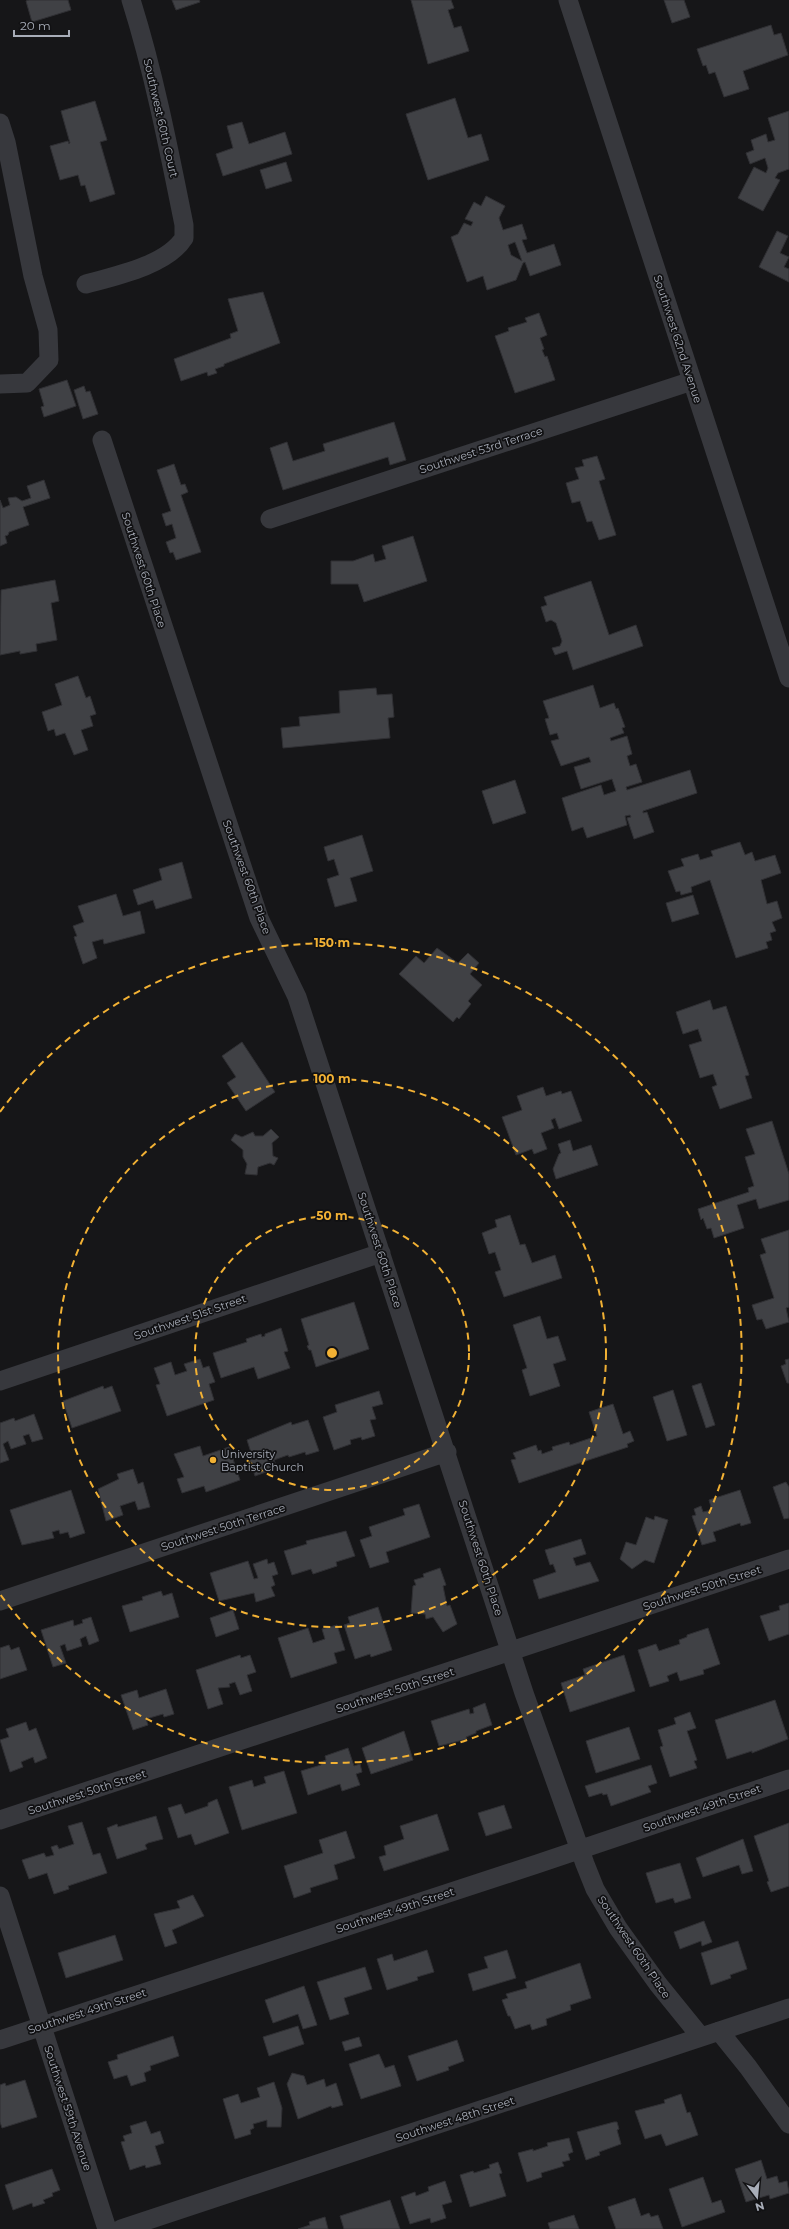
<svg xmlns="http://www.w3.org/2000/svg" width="789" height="2229" viewBox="0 0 789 2229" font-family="Montserrat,sans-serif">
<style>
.building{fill:#404145;stroke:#303034;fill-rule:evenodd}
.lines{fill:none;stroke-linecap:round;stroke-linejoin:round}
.minor{stroke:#37383d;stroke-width:19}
.ring{fill:none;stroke:#f2b134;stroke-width:2;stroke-dasharray:7 5}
.poi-dot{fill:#f2b134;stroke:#111113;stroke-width:1.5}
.labels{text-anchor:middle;stroke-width:3.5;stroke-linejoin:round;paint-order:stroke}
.street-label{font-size:11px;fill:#a8adb8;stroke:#111113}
.poi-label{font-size:11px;fill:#a8adb8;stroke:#111113;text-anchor:start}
.centre{fill:#f2b134;stroke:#111113;stroke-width:2}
.ring-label{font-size:12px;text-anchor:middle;font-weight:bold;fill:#f2b134;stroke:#111113;stroke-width:3.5;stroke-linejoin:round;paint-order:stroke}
</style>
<rect width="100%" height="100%" fill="#161618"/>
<!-- building -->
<path class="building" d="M29,0H68L71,10L32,22L26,1Z
M172,0H199L200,2L176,10Z
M411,0H451L454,8L448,10L454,28L461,26L469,51L428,64Z
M664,0H684L690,17L672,23Z
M771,25L774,35L781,33L788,55L743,71L749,89L724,97L715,72L709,74L706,65L703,66L697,49Z
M455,98L468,138L481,134L489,160L428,180L406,114Z
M95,101L107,140L100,142L115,194L90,202L85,185L81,186L78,175L60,180L50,146L68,141L69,144L70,143L61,111Z
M789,111V169L778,173L775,178L780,180L763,211L738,198L754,167L766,173L768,168L765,158L750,164L746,153L754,150L751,140L766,134L768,142L775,140L768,118Z
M242,122L249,144L285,132L292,154L223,176L216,154L233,148L227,126Z
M286,162L292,181L266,189L260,170Z
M486,196L505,206L499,218L503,230L522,224L527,239L522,240L527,253L554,244L561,265L530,276L525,262L523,263L516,280L487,290L483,276L467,282L451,237L458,234L464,223L471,226L473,222L465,219L474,202L481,206ZM515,242L522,261L511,255L508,245Z
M777,231L788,236L780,253L789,257L784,267L789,269V282L759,267Z
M263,292L280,343L224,364V366L215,369L217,373L208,376L207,372L181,381L174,359L231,338L230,334L238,331L228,299Z
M539,313L547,335L540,338L544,349L542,350L545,357L547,356L555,380L515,393L495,336L509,331L508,328L527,322L525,318Z
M67,380L76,406L44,417L41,407L44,406L39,389Z
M84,386L86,392L90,391L98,414L83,419L74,390Z
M394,422L406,460L390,465L388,457L283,490L270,448L287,442L293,461L325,451L323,444Z
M597,456L605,479L599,481L616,535L599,540L592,521L587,522L580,501L572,503L566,483L579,479L575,468L584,466L582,460Z
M174,464L181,485L185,484L188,492L181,495L201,552L176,560L173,552L170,553L166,542L176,538L172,524L166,526L162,514L171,511L157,470Z
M44,480L50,498L23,507L29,525L9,532L8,535L5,536L7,543L0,546V500L3,508L10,505L8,498L16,497L22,501L31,498L27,486Z
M413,536L427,581L364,602L358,584H331V561H353L373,554L375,562L386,559L382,546Z
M55,580L59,601L51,603L57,640L36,644L37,651L20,654V651L0,655L1,590Z
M591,581L609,635L636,625L643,646L573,670L567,651L555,655L552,648L560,646L562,641L556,623L551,620L546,622L541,607L547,605L544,597Z
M78,676L86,698L90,696L96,714L90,716L93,726L81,730L88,750L74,755L65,733L56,736L54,729L48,731L42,712L62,705L55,684Z
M593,685L600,708L614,703L616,709L618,708L625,727L622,728L624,733L610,738L611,741L627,736L632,754L627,756L630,766L636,764L642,782L626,787L627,790L690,770L697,793L643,811V813L647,812L654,832L634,839L627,818L631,817L630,815L625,816L627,825L587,838L583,827L572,831L562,798L601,785L604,795L616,791L612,779L581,789L574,767L591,762L589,757L561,766L551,741L559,739L557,733L550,735L545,719L549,718L543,701Z
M376,688L377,695L392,694L394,717L388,718L390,738L283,748L281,728L300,726L299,717L340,713L339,691Z
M515,780L526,813L493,824L482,791Z
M362,835L373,871L350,878L357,901L335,907L327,879L339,875L334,859L328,861L324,847Z
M740,842L745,855L752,852L755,861L775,855L781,873L761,880L767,904L777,901L782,918L772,922L776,931L770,933L772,940L766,942L768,948L736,958L710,880L691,887L692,892L681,895L680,891L676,892L668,871L684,866L681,859L698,854L700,860L713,856L711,851Z
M182,862L192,898L156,909L153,900L138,905L133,890L162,880L159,869Z
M116,894L123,916L140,911L145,933L104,944L103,939L92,942L97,958L83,964L74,937L77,936L73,926L84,922L78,906Z
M693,895L699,914L672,922L666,903Z
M437,948L458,963L468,953L479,963L470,974L482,985L468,1001L471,1004L459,1019L457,1017L453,1022L399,974L416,956L424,963Z
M710,1000L713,1010L726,1006L749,1075L745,1076L752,1098L720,1109L712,1087L717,1085L713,1074L700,1078L689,1045L702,1041L698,1029L683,1034L676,1012Z
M242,1042L275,1092L246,1111L227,1083L236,1077L222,1056Z
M543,1087L546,1096L561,1091L562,1094L571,1091L582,1121L559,1129L555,1118L551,1120L554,1128L541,1133L547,1149L534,1154L532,1149L516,1155L502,1117L522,1110L517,1096Z
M772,1121L789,1174V1200L759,1209L756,1199L737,1205L744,1228L714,1238L711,1228L707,1229L703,1218L701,1220L698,1209L749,1192L748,1188L754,1186L745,1157L755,1154L746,1129Z
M271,1129L279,1137L272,1143L273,1156L278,1158L274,1165L270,1163L258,1167L257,1175L245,1174L247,1164L243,1157V1150L231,1140L235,1134L242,1137L253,1132L255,1136H263Z
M570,1140L573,1151L591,1145L598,1165L556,1179L553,1169L559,1154L561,1153L558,1144Z
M510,1215L520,1245L525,1244L532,1263L555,1255L562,1278L504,1297L495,1272L501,1270L495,1252L489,1254L482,1233L497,1227L495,1220Z
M789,1230V1307L786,1308L789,1322L766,1329L762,1319L757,1320L752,1305L774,1298L760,1255L766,1253L761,1239Z
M354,1302L369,1349L316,1367L311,1350H309L307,1346L309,1345L301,1319Z
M540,1316L547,1339L558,1336L566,1360L553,1364L560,1386L530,1396L522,1370L527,1368L513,1325Z
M281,1328L288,1351L284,1352L290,1368L258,1379L254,1367L221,1378L213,1353L247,1342L246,1339L261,1334L262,1337L265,1336V1334Z
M200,1359L203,1368L209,1366L215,1382L209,1384L214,1400L167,1416L156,1385L160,1384L154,1368L171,1362L175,1375L187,1371L184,1364Z
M789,1359V1383H787L781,1366L786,1364L785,1360Z
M701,1383L715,1425L706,1428L692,1386Z
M103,1386L104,1389L112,1386L121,1411L72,1428L63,1401Z
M673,1390L687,1435L667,1441L653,1397Z
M379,1391L383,1404L372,1407L376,1419L370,1420L375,1436L362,1440L361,1437L350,1440L351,1444L334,1450L323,1417L337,1412L335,1405Z
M613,1404L623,1434L630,1431L634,1441L627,1444L628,1447L519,1483L511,1460L516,1459L513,1453L536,1445L538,1451L541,1450L542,1454L553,1450L552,1447L569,1442L570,1445L597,1436L589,1412Z
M34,1414L43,1439L32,1442L29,1434L23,1436L26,1444L11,1449L8,1441L3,1444L9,1460L0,1463V1423L14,1418L15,1421Z
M308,1420L319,1451L306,1455L305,1452L289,1457L288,1455L274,1460L277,1468L255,1476L250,1460L253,1459L247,1440L291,1422L292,1425Z
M200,1446L203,1456L229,1447L240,1480L206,1492L204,1486L182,1493L177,1479L184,1477L174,1454Z
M133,1469L138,1484L143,1482L150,1507L138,1510L135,1501L120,1506L123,1515L106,1521L98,1489L119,1479L117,1474Z
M786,1482L789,1487V1518L784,1519L773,1487Z
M71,1490L85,1533L70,1538L68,1532L60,1534L59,1530L52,1532L54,1538L22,1545L10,1510Z
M740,1490L751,1523L741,1526L740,1523L713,1532L716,1541L702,1545L692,1516L696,1515L694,1509L701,1506L703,1512L712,1510L709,1500Z
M419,1504L430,1537L386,1552L389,1562L370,1568L360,1540L372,1536L369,1527L405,1515L403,1509Z
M655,1516L668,1520L654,1563L645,1560L632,1569L620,1559L626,1542L636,1545L646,1517L654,1520Z
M346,1531L355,1556L336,1562L337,1566L313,1574L311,1569L292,1575L284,1551L307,1544L306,1541Z
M581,1539L586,1554L573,1558L576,1566L590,1562L599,1581L539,1599L533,1580L556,1572L553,1564L550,1565L545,1550Z
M267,1559L268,1564L274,1562L278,1574L272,1576L275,1585L271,1587L275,1596L256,1602L254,1593L219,1601L210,1573L248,1561L254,1579L258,1578L253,1564Z
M440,1568L446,1585L443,1586L447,1606L450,1605L457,1624L443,1632L433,1617L426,1619L425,1614L411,1613L413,1586L416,1585L414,1580L424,1577L423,1574Z
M161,1591L163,1596L172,1593L179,1617L130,1632L122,1606L143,1600L142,1597Z
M789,1603V1634L769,1641L760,1616L780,1610L779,1606Z
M378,1607L392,1650L371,1657L370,1654L355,1659L344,1625L350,1623L348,1617Z
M233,1610L239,1629L216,1637L210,1618Z
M91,1617L99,1641L89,1645L86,1636L80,1639L82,1646L67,1651L65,1644L60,1646L66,1663L53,1667L41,1630L73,1620L74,1626L83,1623L82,1620Z
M337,1625L345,1650L334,1653L337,1663L291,1678L278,1638L308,1628L313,1643L325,1639L322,1629Z
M708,1628L720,1664L703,1670L704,1674L680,1681L677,1672L667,1676L669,1681L650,1687L638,1650L656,1644L659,1651L680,1644L679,1640L687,1637V1635Z
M9,1645L11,1650L19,1647L27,1670L0,1679V1648Z
M240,1655L241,1658L250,1655L256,1672L247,1675L252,1691L240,1695L235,1682L229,1684L230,1687L218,1688L223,1704L208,1709L196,1670Z
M624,1655L635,1691L570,1712L561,1683L585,1675L583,1669Z
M166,1689L174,1714L164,1717L163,1714L146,1719L148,1725L133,1730L121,1695L137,1690L139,1698Z
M775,1700L788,1739L752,1753V1751L727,1759L715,1720Z
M485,1703L492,1725L476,1731V1733L466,1737L467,1739L439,1746L431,1721L469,1709L470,1714L474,1713L473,1708Z
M690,1712L696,1728L687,1731L697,1760L694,1761L697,1768L670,1777L660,1747L663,1746L658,1730L676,1724L674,1718Z
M26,1722L29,1731L36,1728L47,1758L35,1763L33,1757L21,1762L23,1767L10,1772L0,1740L9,1737L6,1729Z
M629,1727L640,1759L596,1773L586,1741Z
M404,1731L413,1760L371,1774L362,1748Z
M348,1748L354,1766L360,1764L362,1772L356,1774L360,1785L342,1791L340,1784L308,1795L301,1771L321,1765V1762L326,1760L325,1756Z
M651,1765L657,1783L648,1786L651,1792L611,1806L607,1794L603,1795L602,1793L589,1797L585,1786Z
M284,1771L297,1813L242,1830L229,1787L252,1780L254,1787L266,1783L264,1777Z
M217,1799L229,1833L195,1845L191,1834L178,1838L168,1808L181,1804L185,1814L208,1806V1803Z
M504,1805L512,1828L486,1836L478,1813Z
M437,1814L449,1850L384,1871L379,1857L386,1855L384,1846L404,1839L400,1826Z
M156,1816L163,1839L148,1843L145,1845L147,1849L117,1859L107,1828L117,1824L118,1827Z
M82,1822L93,1855L100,1853L107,1873L68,1886L69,1889L54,1894L47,1873L29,1879L22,1860L44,1853L46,1857L54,1855L51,1847L57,1845L59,1849L74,1844L68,1826Z
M789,1823V1886L771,1892L767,1882L769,1881L754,1836Z
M346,1831L355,1858L334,1865L338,1879L310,1888L311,1892L294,1898L284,1866L323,1853L319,1840Z
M743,1839L753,1871L742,1874L739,1865L703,1877L696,1858Z
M680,1863L691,1898L675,1903L673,1898L656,1903L646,1873Z
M193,1895L204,1916L172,1930L177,1943L165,1947L154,1914L180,1908L177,1901Z
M704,1921L712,1942L702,1946L701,1941L680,1949L674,1932Z
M115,1935L123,1960L66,1978L58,1953Z
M738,1941L747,1969L730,1975L731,1978L711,1985L701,1953Z
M427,1950L434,1972L417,1977L418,1980L387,1990L377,1959L392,1954L394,1961Z
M507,1950L516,1978L473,1991L468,1974L488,1968L484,1957Z
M580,1963L591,1998L570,2005L571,2010L546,2019L547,2025L532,2030L530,2024L515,2029L510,2016H508L502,2000L508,1998L506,1994L527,1988L525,1982Z
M365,1967L372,1989L344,1998L349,2014L330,2020L317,1982Z
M304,1986L317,2025L303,2029L298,2014L273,2023L265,2000Z
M298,2026L304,2044L269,2056L263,2037Z
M173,2036L179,2056L150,2066L151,2070L144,2073L146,2081L131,2086L127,2075L114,2079L108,2062L118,2059L117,2055Z
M359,2037L362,2046L345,2051L342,2042Z
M457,2040L464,2061L448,2067L449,2070L417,2081L408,2056Z
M379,2054L385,2068L394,2065L401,2086L361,2099L349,2064Z
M292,2073L304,2076L307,2085L324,2079L326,2087L336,2083L343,2105L332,2108L331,2106L298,2119L287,2084Z
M25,2080L37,2117L2,2128L0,2122V2085L5,2083L6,2086Z
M274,2082L282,2108L281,2127H267V2120L253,2124L254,2128L250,2130L251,2134L235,2139L223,2099L238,2094L241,2103L260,2097L257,2088Z
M681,2094L687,2113L690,2112L698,2135L666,2146L661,2134L645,2139L635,2111L665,2103L664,2100Z
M146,2121L151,2134L160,2131L164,2143L155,2146L161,2164L146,2168L145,2165L130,2170L121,2142L125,2141L123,2136L132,2133L130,2126Z
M614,2122H617L619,2129L617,2130L621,2144L599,2152L600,2155L586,2160L577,2132Z
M569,2138L573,2152L568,2154L570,2160L562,2162L564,2166L541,2173L542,2177L527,2182L518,2153L533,2149V2151L548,2146L547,2143Z
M761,2160L767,2179L777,2176L779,2183L787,2181L789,2193L770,2199L769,2195L746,2202L735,2169Z
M498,2162L502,2173L499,2174L506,2196L470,2207L460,2175L473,2171L474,2173L490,2168L489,2165Z
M52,2169L60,2190L52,2193L53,2196L43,2200L45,2203L33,2207L32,2203L13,2210L5,2185Z
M703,2177L712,2203L721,2200L725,2212L682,2227L669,2189Z
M445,2181L452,2202L442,2205L446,2218L431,2223L430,2218L410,2224L401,2197L415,2192L416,2196L429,2191L428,2187Z
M635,2198L641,2216L649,2213L651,2217L658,2215L663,2229H616L608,2207Z
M390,2200L400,2229H344L340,2216Z
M574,2215L579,2229H550L548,2223Z
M325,2217L328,2229H298L310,2225L309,2222Z"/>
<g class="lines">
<!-- minor -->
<path class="minor" d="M568,0L789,678
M0,123L6,142L33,276L48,330L49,360L27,383L0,384
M86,284C116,276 167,265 184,238V225C169,150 154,73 131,0
M102,440L259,918L297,997L524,1693L585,1864L595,1889L618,1928L658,1984L701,2037
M270,519L692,381
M0,1381L381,1253
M0,1601L447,1452
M0,1820L789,1559
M0,1896L107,2229
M719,2031L748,2067L789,2124
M0,2040L537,1864L789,1779
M121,2229L789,2008"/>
</g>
<!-- distance rings -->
<g class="ring">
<circle cx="332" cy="1353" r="137"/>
<circle cx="332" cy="1353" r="274"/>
<path d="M0 1112A410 410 0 1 1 0 1594"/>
</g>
<!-- markers -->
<circle class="poi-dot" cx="213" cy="1460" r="4"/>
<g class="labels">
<!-- street labels -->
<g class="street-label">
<text transform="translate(161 118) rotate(77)" y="4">Southwest 60th Court</text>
<text transform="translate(678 339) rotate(72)" y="4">Southwest 62nd Avenue</text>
<text transform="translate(481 450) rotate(-18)" y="4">Southwest 53rd Terrace</text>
<text transform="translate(144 570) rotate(72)" y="4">Southwest 60th Place</text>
<text transform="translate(247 877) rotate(70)" y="4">Southwest 60th Place</text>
<text transform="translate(380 1250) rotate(72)" y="4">Southwest 60th Place</text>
<text transform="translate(190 1317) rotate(-19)" y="4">Southwest 51st Street</text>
<text transform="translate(223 1527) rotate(-18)" y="4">Southwest 50th Terrace</text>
<text transform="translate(481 1558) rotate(72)" y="4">Southwest 60th Place</text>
<text transform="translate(702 1588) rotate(-18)" y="4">Southwest 50th Street</text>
<text transform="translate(395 1690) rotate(-18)" y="4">Southwest 50th Street</text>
<text transform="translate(87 1792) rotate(-18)" y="4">Southwest 50th Street</text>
<text transform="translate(702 1808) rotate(-19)" y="4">Southwest 49th Street</text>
<text transform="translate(395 1910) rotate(-18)" y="4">Southwest 49th Street</text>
<text transform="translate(634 1947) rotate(56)" y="4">Southwest 60th Place</text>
<text transform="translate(87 2011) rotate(-18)" y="4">Southwest 49th Street</text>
<text transform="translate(68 2108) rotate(72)" y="4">Southwest 59th Avenue</text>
<text transform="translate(455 2119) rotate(-18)" y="4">Southwest 48th Street</text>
</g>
<!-- poi labels -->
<g class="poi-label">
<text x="221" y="1458">University<tspan x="221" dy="13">Baptist Church</tspan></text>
</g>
</g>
<circle cx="332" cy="1353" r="6" class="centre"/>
<g class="ring-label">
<text x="332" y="947">150 m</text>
<text x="332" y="1083">100 m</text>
<text x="332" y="1220">50 m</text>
</g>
<!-- north arrow -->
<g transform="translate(757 2197) rotate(164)" stroke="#111113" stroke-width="3" paint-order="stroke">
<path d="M0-3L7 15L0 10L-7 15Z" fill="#a8adb8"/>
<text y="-6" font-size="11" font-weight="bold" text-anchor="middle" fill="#a8adb8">N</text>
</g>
<!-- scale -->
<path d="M14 30v6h55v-6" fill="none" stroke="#a8adb8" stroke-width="2"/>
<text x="20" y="30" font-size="12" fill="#a8adb8" stroke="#111113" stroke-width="3" paint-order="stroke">20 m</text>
</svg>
